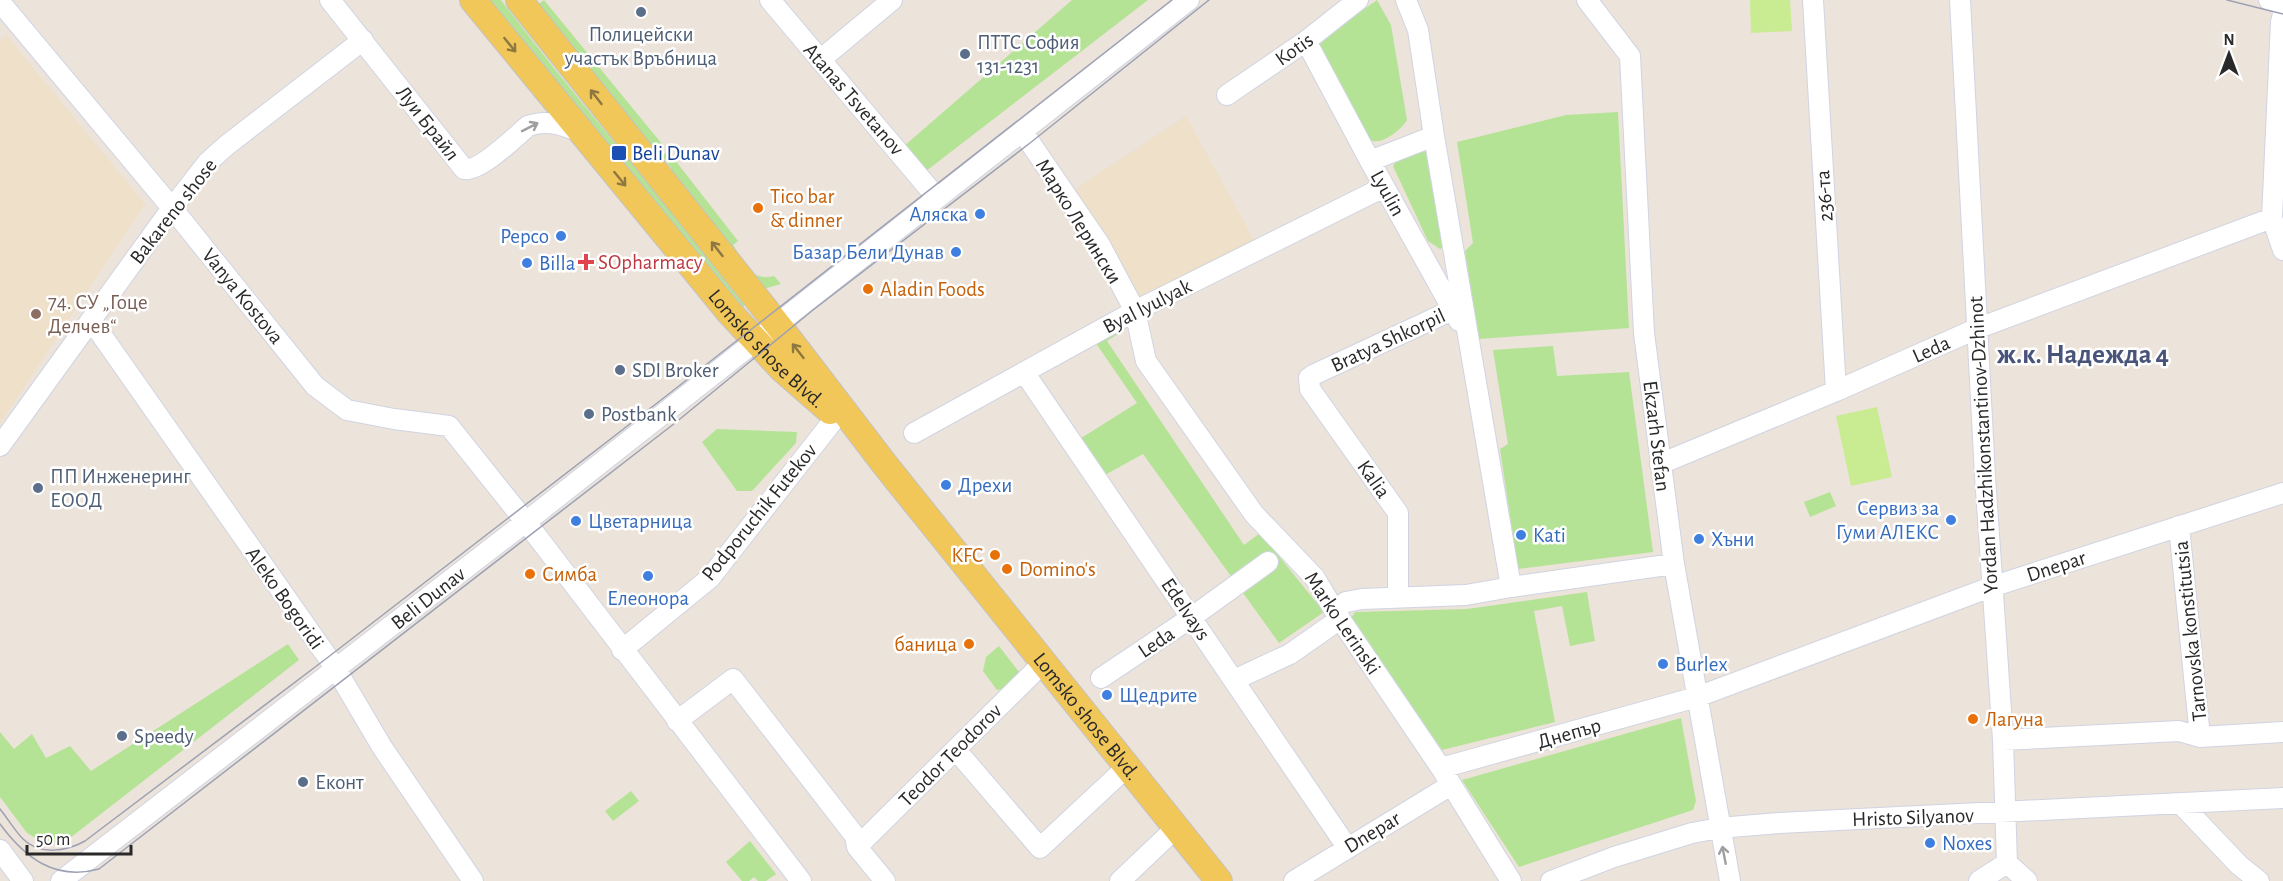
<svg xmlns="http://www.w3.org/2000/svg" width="2283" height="881" viewBox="0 0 2283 881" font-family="'Alegreya Sans',sans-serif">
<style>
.education{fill:#eee0c9}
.green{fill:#b4e396}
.pitch{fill:#c9eb91}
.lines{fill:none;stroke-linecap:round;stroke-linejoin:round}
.minor-casing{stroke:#d0d4e2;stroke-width:22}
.major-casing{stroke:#c3c3c3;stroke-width:28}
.minor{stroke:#fff;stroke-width:20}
.major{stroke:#f2c759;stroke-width:26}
.tram{stroke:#9da1b4;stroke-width:1.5}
.oneway{stroke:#8e7841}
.oneway2{stroke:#9f9f9f}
.service-dot{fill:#5c6f8a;stroke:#fff;stroke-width:2}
.transit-dot{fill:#1a4fb4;stroke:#fff;stroke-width:2}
.food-dot{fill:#e8710a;stroke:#fff;stroke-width:2}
.shop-dot{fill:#3f7fe0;stroke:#fff;stroke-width:2}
.health-dot{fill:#e0444e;stroke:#fff;stroke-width:2}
.education-dot{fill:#8d6e63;stroke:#fff;stroke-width:2}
.labels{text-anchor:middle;stroke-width:5;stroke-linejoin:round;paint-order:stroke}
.service-label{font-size:21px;fill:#4e5e75;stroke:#fff;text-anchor:start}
.street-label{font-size:21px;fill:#292929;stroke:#fff}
.transit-label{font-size:21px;fill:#164399;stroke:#fff;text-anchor:start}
.food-label{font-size:21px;fill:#c56008;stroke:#fff;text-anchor:start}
.shop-label{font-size:21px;fill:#366cbe;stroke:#fff;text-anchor:start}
.health-label{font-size:21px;fill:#be3a42;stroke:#fff;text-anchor:start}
.education-label{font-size:21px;fill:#785e54;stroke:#fff;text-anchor:start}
.district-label{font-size:27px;font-weight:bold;fill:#49547a;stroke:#fff}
</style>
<rect width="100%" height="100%" fill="#ece3da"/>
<!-- education -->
<path class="education" d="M6,35L145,204L0,424V40Z
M1186,116L1259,249L1142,302L1074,190Z"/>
<!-- green -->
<path class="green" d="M486,0H501C579,103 665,201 745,303L743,308L735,305L627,167Z
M544,0L662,144L647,152L536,6Z
M1072,0H1148L926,171L903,147Z
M1377,0L1391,25L1407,120C1402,129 1382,146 1370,140C1367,139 1365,136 1363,134L1318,42Z
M1618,112L1629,328L1479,339L1465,251L1473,243L1457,142L1566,115Z
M1428,147L1445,246L1440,249L1428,241L1393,166L1399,157Z
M668,151L738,241L733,245C745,263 750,282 774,276L781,284L767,288L759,286L665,174L672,169L662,156Z
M1119,324L1124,330L1107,341L1244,545L1260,533L1324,612L1279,643L1143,454L1103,476L1078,440L1137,403L1093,339Z
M1553,346L1557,376L1629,372L1653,552L1518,569L1500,449L1508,444L1493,350Z
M717,429L797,432L796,443L752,491H737L702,442Z
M1830,492L1836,506L1810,517L1804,502Z
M1587,592L1595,641L1570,646L1562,606L1534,611L1555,722L1442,750L1351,618L1355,612L1467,609Z
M288,644L299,660L70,838L60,843L39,840L27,833L0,797V732L14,749L32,734L46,758L70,746L91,771Z
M999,646L1019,672L1003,689L997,690L983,671L986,657Z
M1681,718L1696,801L1693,810L1519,867L1462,780Z
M631,791L639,801L613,821L605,811Z
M750,841L776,874L766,881H758L754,877L749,881H742L726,862Z"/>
<!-- pitch -->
<path class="pitch" d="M1750,0H1790L1792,31L1751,33Z
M1877,407L1892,477L1851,486L1836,416Z"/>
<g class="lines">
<defs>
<path id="minor" d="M330,0L464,169C480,172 515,137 528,126C548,119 564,125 582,133
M770,0L937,198
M1587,0L1630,56L1644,333L1674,564L1730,881
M1813,0L1836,391
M1960,0L1985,476L2003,740L2007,863L2027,881
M2269,0L2283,4
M0,2L172,208L315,386L347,410L394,419L449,426L536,535L801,881
M2283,14L2281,22L2272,218L2283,250
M1306,41L1370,161L1459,321
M820,60L892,0
M1227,95L1306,41L1358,0
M1022,131L1100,245L1135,311L1146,361L1254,514L1315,578L1334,610L1441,768L1511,881
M1370,161L1434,136
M91,320L336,669L382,747L473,881
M1024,372L1347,847
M914,433L1135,311L1384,187
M0,446L172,208L208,162L227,145L363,40
M1660,464L1836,391L1976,329L2272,218
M2179,526L2200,737
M1511,587L1674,564
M1398,598V513L1310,389L1309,378L1313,375L1463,305
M1334,610L1346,602L1362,599L1466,595L1511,587L1434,136L1418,30L1406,0
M622,650L710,578L836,417
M1101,678L1192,617L1268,562
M1234,680L1290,654L1340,619
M677,721L733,679L855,836L857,847
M2003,740L2179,731L2200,737L2283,732
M956,750L1040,848L1128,766
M1441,768L1697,697L1991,587L2283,493
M2181,804L2239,865L2259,881
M857,847L1044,662
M857,847L885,881
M0,850L23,881
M61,881L541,510L1189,0
M1120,881L1177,827
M1294,881L1451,785
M1551,881L1614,857L1692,833L1719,828L1779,823L2283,798
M1979,881L2007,863"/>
<g id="major">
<path id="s1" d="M473,0L730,313L782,369L830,411"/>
<path id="s2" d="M519,0L785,334L886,466L1219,881"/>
</g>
</defs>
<!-- minor casing -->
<use href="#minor" class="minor-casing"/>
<!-- major casing -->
<use href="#major" class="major-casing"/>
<!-- minor -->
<use href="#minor" class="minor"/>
<!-- major -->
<use href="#major" class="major"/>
<!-- tram -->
<path class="tram" d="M2227,0L2283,14
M0,809C8,819 15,831 23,839C40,856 67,851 85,841L327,658L661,400L1172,0
M0,824C25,858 55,881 99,869L675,423L813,310L1030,143L1209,0"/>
</g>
<!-- one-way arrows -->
<defs><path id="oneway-shaft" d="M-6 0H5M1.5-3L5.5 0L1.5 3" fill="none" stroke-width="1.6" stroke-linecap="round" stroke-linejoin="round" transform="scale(1.5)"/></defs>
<g class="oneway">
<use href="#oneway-shaft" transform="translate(510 45) rotate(51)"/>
<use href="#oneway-shaft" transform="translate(596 97) rotate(-128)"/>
<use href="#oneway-shaft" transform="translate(620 179) rotate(51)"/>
<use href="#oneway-shaft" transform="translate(717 249) rotate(-128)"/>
<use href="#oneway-shaft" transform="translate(798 351) rotate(-128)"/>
</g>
<g class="oneway2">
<use href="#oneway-shaft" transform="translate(530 127) rotate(-27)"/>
<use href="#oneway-shaft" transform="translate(1724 855) rotate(-101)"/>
</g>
<!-- markers -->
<g class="service-dot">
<circle cx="641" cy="12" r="6"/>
<circle cx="965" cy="54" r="6"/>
<circle cx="620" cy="370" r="6"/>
<circle cx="589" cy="414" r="6"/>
<circle cx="38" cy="488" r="6"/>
<circle cx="122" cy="736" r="6"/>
<circle cx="303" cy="782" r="6"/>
</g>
<rect class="transit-dot" x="611" y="145" width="16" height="16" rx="3"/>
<g class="food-dot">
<circle cx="758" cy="208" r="6"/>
<circle cx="868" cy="289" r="6"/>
<circle cx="995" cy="555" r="6"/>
<circle cx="1007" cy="569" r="6"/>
<circle cx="530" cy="574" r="6"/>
<circle cx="969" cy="644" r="6"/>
<circle cx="1973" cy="719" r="6"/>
</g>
<g class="shop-dot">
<circle cx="980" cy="214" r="6"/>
<circle cx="561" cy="236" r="6"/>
<circle cx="956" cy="252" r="6"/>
<circle cx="527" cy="263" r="6"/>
<circle cx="946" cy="485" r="6"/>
<circle cx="1951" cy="520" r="6"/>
<circle cx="576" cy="521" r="6"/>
<circle cx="1521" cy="535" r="6"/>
<circle cx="1699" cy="539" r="6"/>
<circle cx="648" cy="576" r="6"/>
<circle cx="1663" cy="664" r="6"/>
<circle cx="1107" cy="695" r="6"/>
<circle cx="1930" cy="843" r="6"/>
</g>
<path class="health-dot" d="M583 253h6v6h6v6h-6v6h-6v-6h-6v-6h6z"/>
<circle class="education-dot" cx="36" cy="314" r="6"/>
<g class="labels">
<!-- service labels -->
<g class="service-label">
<text x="641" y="41" text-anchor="middle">Полицейски<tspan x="641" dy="24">участък Връбница</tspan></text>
<text x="977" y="49">ПТТС София<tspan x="977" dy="24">131-1231</tspan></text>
<text x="632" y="377">SDI Broker</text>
<text x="601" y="421">Postbank</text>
<text x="50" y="483">ПП Инженеринг<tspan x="50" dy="24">ЕООД</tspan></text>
<text x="134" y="743">Speedy</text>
<text x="315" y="789">Еконт</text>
</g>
<!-- street labels -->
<g class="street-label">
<text transform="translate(1294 49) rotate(-35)" y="7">Kotis</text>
<text transform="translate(854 99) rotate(49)" y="7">Atanas Tsvetanov</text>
<text transform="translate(428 123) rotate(52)" y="7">Луи Брайл</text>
<text transform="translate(1388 193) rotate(61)" y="7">Lyulin</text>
<text transform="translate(1824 196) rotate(-94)" y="7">236-та</text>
<text transform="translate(173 211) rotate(-52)" y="7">Bakareno shose</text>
<text transform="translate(1079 221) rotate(58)" y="7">Марко Лерински</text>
<text transform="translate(243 296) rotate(51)" y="7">Vanya Kostova</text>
<text transform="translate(1147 306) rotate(-27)" y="7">Byal lyulyak</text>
<text transform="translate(1388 340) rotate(-25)" y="7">Bratya Shkorpil</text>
<text dy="7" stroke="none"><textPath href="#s1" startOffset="456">Lomsko shose Blvd.</textPath></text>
<text transform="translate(1931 349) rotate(-24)" y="7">Leda</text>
<text transform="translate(1657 436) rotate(83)" y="7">Ekzarh Stefan</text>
<text transform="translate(1983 445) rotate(-93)" y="7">Yordan Hadzhikonstantinov-Dzhinot</text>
<text transform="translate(1374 479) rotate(55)" y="7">Kalia</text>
<text transform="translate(759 512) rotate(-51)" y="7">Podporuchik Futekov</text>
<text transform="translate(2056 566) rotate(-18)" y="7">Dnepar</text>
<text transform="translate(285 598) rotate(55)" y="7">Aleko Bogoridi</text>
<text transform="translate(428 598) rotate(-38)" y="7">Beli Dunav</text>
<text transform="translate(1186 609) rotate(56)" y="7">Edelvays</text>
<text transform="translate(1343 623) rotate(56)" y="7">Marko Lerinski</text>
<text transform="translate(2190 631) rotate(-96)" y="7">Tarnovska konstitutsia</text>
<text transform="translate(1156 642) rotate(-34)" y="7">Leda</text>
<text dy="7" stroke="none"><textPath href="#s2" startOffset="914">Lomsko shose Blvd.</textPath></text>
<text transform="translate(1569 733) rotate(-16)" y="7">Днепър</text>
<text transform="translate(950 755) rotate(-45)" y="7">Teodor Teodorov</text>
<text transform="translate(1913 817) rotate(-2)" y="7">Hristo Silyanov</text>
<text transform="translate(1372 832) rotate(-31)" y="7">Dnepar</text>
</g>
<!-- transit labels -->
<g class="transit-label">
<text x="632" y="160">Beli Dunav</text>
</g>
<!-- food labels -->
<g class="food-label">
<text x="770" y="203">Tico bar<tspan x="770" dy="24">&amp; dinner</tspan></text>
<text x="880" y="296">Aladin Foods</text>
<text x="983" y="562" text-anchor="end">KFC</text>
<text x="1019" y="576">Domino's</text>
<text x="542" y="581">Симба</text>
<text x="957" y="651" text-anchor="end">баница</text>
<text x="1985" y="726">Лагуна</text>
</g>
<!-- shop labels -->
<g class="shop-label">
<text x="968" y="221" text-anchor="end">Аляска</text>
<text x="549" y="243" text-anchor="end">Pepco</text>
<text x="944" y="259" text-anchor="end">Базар Бели Дунав</text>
<text x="539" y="270">Billa</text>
<text x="958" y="492">Дрехи</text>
<text x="1939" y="515" text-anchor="end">Сервиз за<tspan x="1939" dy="24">Гуми АЛЕКС</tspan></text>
<text x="588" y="528">Цветарница</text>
<text x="1533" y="542">Kati</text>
<text x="1711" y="546">Хъни</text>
<text x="648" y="605" text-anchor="middle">Елеонора</text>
<text x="1675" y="671">Burlex</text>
<text x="1119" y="702">Щедрите</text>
<text x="1942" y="850">Noxes</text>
</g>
<!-- health labels -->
<g class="health-label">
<text x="598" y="269">SOpharmacy</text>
</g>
<!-- education labels -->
<g class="education-label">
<text x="48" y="309">74. СУ „Гоце<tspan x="48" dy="24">Делчев“</tspan></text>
</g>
<!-- district labels -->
<g class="district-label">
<text x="2083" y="363">ж.к. Надежда 4</text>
</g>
</g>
<!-- north arrow -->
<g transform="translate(2229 54)" stroke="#ffffff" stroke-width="4.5" paint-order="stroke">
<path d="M0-4.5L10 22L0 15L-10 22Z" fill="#292929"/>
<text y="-9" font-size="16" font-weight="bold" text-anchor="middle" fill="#292929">N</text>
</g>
<!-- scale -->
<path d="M27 845v9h104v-9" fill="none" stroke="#292929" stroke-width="3"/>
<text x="36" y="845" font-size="18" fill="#292929" stroke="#ffffff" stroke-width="4.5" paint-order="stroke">50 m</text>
</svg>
